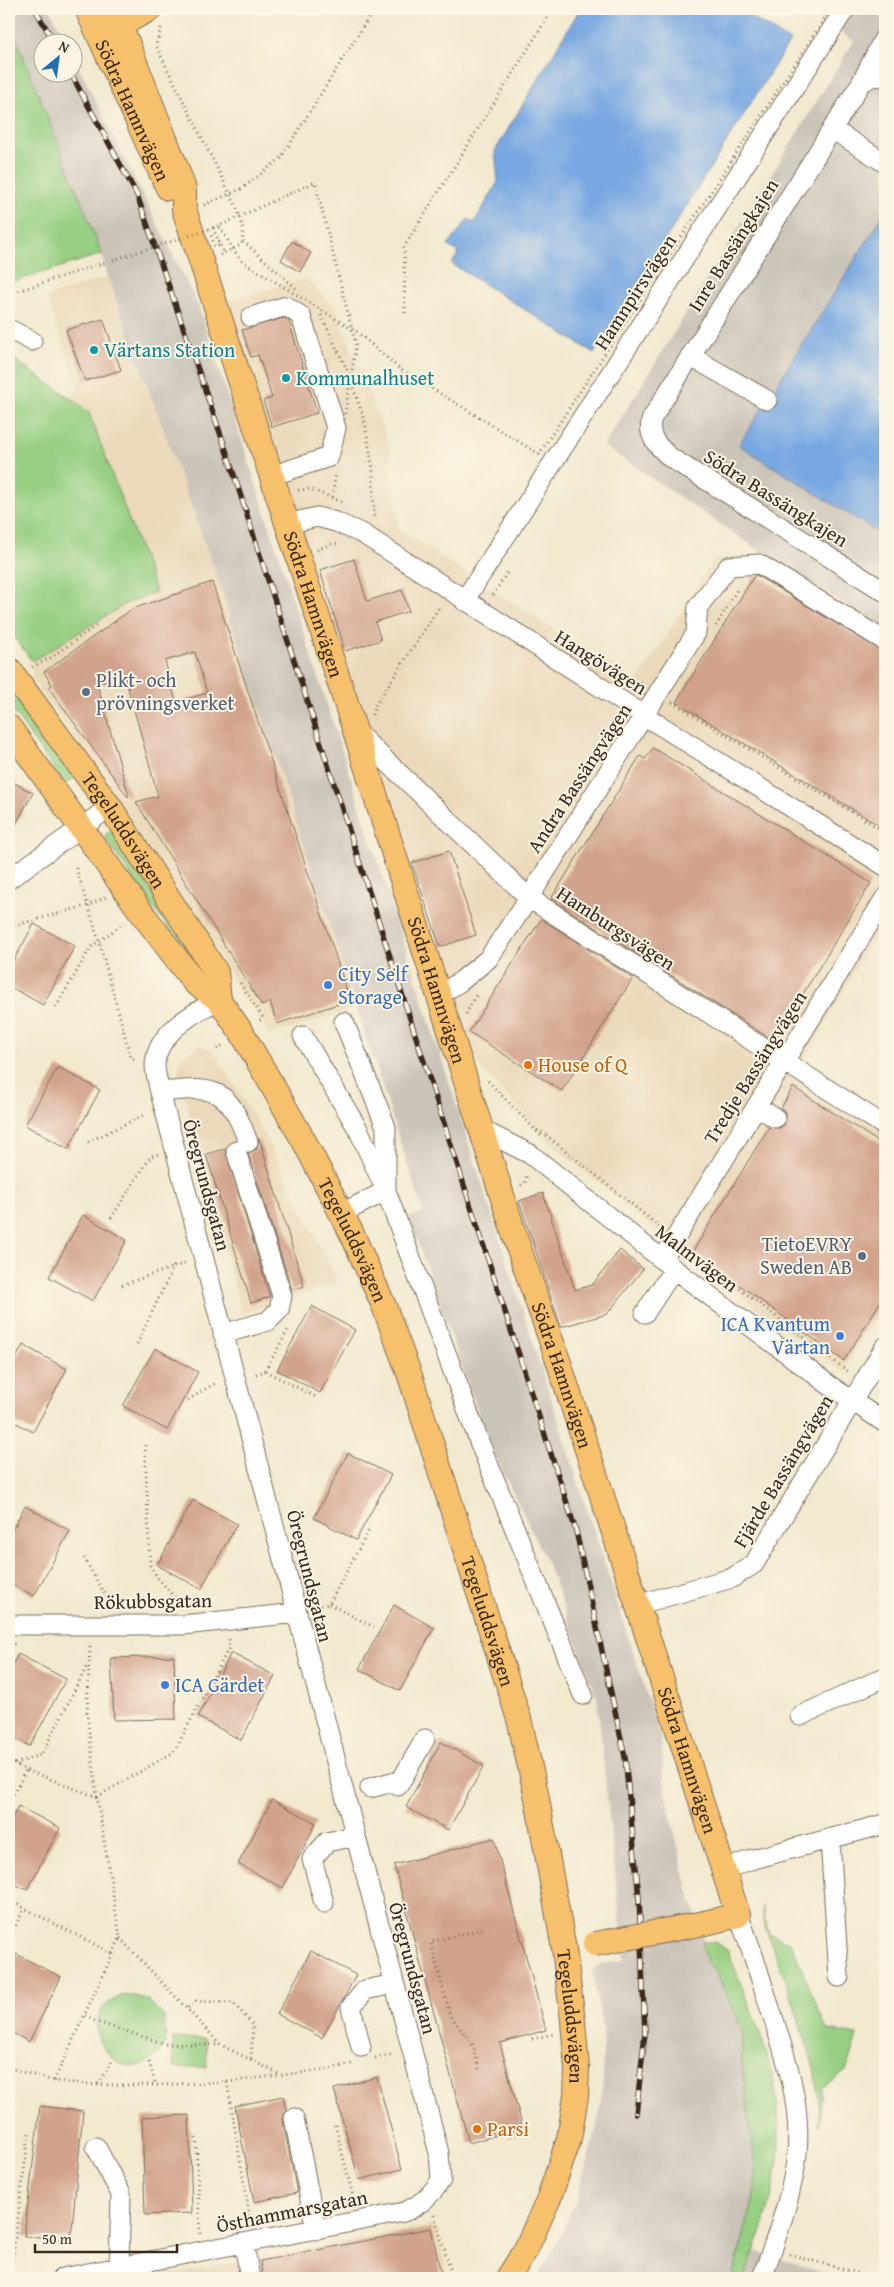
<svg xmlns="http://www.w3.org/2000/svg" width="894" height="2287" viewBox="0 0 894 2287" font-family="'Gentium Book Plus',serif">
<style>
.built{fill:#ead9ba}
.industrial{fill:#cac3b8}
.green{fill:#96cf82;stroke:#687c50}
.water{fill:#78a8e2;stroke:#5a6980}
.building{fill:#d2a38c;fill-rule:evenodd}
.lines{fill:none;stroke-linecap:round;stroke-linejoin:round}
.minor-casing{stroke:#7b6d5c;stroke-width:21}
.major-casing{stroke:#7b6d5c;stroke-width:26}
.path{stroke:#7b6d5c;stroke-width:3;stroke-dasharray:1 4;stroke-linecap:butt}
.minor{stroke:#fff;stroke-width:19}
.major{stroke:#f7c06c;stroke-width:24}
.rail-casing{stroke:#3b2a1e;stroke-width:5.5}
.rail{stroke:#fcf5e5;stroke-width:4;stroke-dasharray:11;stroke-linecap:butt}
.major-bridge-casing{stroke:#7b6d5c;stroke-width:26;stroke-linecap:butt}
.path-bridge{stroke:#7b6d5c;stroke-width:3;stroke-dasharray:1 4;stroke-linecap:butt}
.major-bridge{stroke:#f7c06c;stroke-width:24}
.culture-dot{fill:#0f9aa8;stroke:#fcf5e5;stroke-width:2}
.service-dot{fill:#5c6f8a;stroke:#fcf5e5;stroke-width:2}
.shop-dot{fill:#3f7fe0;stroke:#fcf5e5;stroke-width:2}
.food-dot{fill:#e8710a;stroke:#fcf5e5;stroke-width:2}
.labels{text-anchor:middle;stroke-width:4;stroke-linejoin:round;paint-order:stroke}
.street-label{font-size:20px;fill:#3b2a1e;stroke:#fcf5e5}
.culture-label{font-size:20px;fill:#0d838f;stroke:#fcf5e5;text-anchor:start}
.service-label{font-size:20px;fill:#4e5e75;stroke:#fcf5e5;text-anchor:start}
.shop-label{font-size:20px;fill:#366cbe;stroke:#fcf5e5;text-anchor:start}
.food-label{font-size:20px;fill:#c56008;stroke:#fcf5e5;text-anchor:start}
</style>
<rect width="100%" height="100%" fill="#fcf5e5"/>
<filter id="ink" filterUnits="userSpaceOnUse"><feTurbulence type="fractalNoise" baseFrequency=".02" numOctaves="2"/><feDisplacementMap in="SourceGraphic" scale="10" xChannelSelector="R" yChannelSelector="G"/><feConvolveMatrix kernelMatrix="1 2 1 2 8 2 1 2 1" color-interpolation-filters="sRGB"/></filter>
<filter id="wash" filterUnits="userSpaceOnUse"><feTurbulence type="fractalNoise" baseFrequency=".0096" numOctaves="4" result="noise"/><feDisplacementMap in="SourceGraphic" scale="20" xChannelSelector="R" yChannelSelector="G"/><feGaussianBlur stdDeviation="1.12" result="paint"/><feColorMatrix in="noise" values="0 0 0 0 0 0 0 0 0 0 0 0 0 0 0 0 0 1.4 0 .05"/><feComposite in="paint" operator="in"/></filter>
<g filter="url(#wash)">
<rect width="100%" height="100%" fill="#f2e9cf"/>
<!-- built -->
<path class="built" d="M108,277L217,577L357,1007L270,1035L104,781L32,678V661L127,603L155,592L89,413L73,399L78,385L46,297Z
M306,279L335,307L391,449V475L399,530L637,683L714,559L766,555L885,628V917L805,1060L885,1112V1302L843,1372L689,1257L549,1142L479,1066L223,302Z
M200,1045L213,1050L263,1132L338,1282L242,1314L178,1071L183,1056Z
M436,2226L449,2278H151L420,2227Z"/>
<!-- industrial -->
<path class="industrial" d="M9,9H50L66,42H42V72H72L73,56L198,305L661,1739L665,1792L687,1885L704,1942H716L728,1951L754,2019L756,2177L753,2202L742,2247L839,2278H537L558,2241L577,2198L599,2118L603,2081V2029L592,1973L595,1967L600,1965L624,1960L597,1698L548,1565L489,1443L409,1217L423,1212L217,577L108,277L102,254L9,21Z
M816,9H885V212L739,445L885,537V628L766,555L604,446L854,41L813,14Z"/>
<!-- green -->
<path class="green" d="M9,21L102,254L9,283Z
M9,355C34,376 64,390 89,413L156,592L127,603L32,661L9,630Z
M9,685L76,777L65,784L9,706Z
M112,830L205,975L203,978L106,840L105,835Z
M762,1906L769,1934L791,1943L827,2030L857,2035L846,2071L822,2088L819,2125V2103L814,2068L787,1983L765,1928Z
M702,1942H716L728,1951C761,2036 793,2096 773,2191C767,2221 754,2250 744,2278H732L753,2202L756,2177L754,2156L742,2065V2029L715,1970L707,1961Z
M125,1994L147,1999L164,2016L166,2044C161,2049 156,2058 150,2061C117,2082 78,2031 107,2004C112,2000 120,1997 125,1994Z
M173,2038L206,2039L207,2067H173Z"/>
<!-- water -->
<path class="water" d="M580,9H737L790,41L594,353L452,264L459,252L448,246L468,219L474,223L498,182L495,151Z
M885,212V537L739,445Z"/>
<g id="blocks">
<!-- building -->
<path class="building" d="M292,241L311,253L300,272L281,260Z
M284,318L289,321L317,413L272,427L263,401L272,398L258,355L251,357L242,330Z
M103,319L121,370L85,381L66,330Z
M354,559L367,601L402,590L409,611L375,622L381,640L345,651L320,570Z
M756,575L885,653V829L676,702L754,576Z
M212,582L350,1000L277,1024L270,1002L262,1006L136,802L158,796L125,677L97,684L129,796L128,797L49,688L52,685L44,672L132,609ZM195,652L207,693L176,702L165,661Z
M653,748L871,883L774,1041L551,899L640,756L645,759Z
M9,780L33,793L9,836Z
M449,851L476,935L440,947L412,863Z
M541,919L633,978L562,1091L469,1032Z
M34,924L75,946L43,1005L9,986V969Z
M58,1067L100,1090L68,1149L25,1125Z
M793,1087L885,1146V1294L844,1361L693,1251L769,1127L780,1128L785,1124V1113L781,1108Z
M259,1138L304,1286L292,1290L248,1153L257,1149Z
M225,1149L270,1297L251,1303L206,1154Z
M543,1193L575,1290L592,1285L620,1250L643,1269L607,1314L561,1327L519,1201Z
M83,1215L127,1240L93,1301L49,1277Z
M312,1306L355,1330L320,1393L277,1370Z
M23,1345L67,1369L33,1432L9,1419V1371Z
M155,1348L198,1372L167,1430L123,1406Z
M348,1453L391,1475L356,1540L314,1518Z
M193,1500L237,1524L201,1589L157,1565Z
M25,1506L70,1531L34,1596L9,1582V1536Z
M394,1605L434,1628L400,1691L359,1669Z
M231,1653L275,1676L241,1740L198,1717Z
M18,1654L66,1679L30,1746L9,1736V1672Z
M174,1656L176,1719L114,1720L111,1658Z
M441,1742L484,1766L448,1830L406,1807Z
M272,1800L316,1823L283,1888L238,1864Z
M18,1806L60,1828L27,1890L9,1881V1825Z
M494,1838L546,2030L500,2043L524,2132L508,2136L507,2132L469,2143L394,1865Z
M311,1951L356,1975L322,2038L277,2014Z
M16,1954L61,1977L29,2042L9,2031V1968Z
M377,2077L402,2169L359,2180L334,2089Z
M283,2096L286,2110L283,2120L297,2193L254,2202L235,2106Z
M40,2106L83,2111L71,2239L24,2236Z
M189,2115L192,2213L145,2215L142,2117Z
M431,2228L442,2278H263L260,2261Z"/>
</g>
</g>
<g filter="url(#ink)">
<use href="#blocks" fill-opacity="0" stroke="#7b6d5c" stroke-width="1"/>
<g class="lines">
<defs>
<path id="minor" d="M885,36L861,83L652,418C646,435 658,447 671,458L885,592
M861,83L871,77L885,76
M832,129L885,163
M251,317L286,306L301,316L336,428L329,457L271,476
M9,329L32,341
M690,356L767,400
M287,524L317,517L336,522L363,534L645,716L885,866
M464,601L845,9
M355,731L529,898L885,1126
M9,879L110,807
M438,996L461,981L488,959L525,904L696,633L698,607L729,566L759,564L885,641
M344,1022L386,1127V1191L480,1444L583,1695
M303,1036L359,1131L386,1191L342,1213
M160,1092C215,1086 228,1086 248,1142
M757,1106L775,1118
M482,1130L530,1154L674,1269L829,1385L885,1423
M662,1260L885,898
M645,1313L674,1269
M223,1334L268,1321L279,1310L282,1296L236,1151
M637,1605L732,1578L754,1564L885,1347
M9,1625H183L297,1613
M800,1716L885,1677
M370,1788L392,1782L398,1786L425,1739
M830,1839L839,1977
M723,1870L750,1860L885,1824
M324,1903L312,1859L327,1842L355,1836
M738,1915C750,1943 759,1973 768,2002C784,2051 802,2101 797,2154C792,2197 776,2238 762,2278
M361,2047L351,2007L365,1990L394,1984
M294,2118L316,2230
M96,2147L121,2194L119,2267
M244,2244L250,2278
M62,2278L404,2212C421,2205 431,2195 441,2180L439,2153L160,1092C158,1083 155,1073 155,1065C156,1033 194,1012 219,1000"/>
<g id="major">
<path id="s1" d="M87,9L168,188"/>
<path id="s2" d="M114,9L179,175L184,189V209L348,709L519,1249L559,1363L738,1915L705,1923"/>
<path d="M105,23L120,25L150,9"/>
<path id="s3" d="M9,669L110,807L216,972L219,1000"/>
<path id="s4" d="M9,727L139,909L194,982L219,1000L242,1033L304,1141L353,1236L384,1306L410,1376L519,1719L536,1793L564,1949L573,2021L577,2068L576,2096L569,2139L549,2198L526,2249L508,2278"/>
</g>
</defs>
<!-- minor casing -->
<use href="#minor" class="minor-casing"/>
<!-- major casing -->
<use href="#major" class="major-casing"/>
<!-- path -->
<path class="path" d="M161,28L156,45L161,56L233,200C239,212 247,232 241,245L220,255
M204,205L243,188L281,158L374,9
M213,228L219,226
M218,241L224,253
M243,241L298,290
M9,294L51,280
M405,313L404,247L553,9
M321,315L348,372L365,423L373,469L374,519
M298,490L310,489L344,503
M332,497L336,473
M317,550L330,544H337
M493,595L507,573
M716,626L738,588
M32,667L50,658L97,625
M623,677L636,685L642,683
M672,702L885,832
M372,715L376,704L440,606
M76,868L99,941L131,1058L137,1060
M9,927L89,905L106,897
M240,983L263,1018L259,1021
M56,1007L91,947L124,923
M466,1014L476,995
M217,1049L225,1044
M488,1081L543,1138
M537,1130L546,1135L661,1228
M88,1142L146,1114
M521,1185L525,1183L527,1174
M111,1218L151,1156L159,1154
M688,1249L850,1373
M122,1285L185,1263
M137,1344L174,1266
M265,1371L318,1398
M256,1374L265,1371L288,1330
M879,1391L885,1398
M188,1400L217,1382
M145,1445L150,1565L157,1577L178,1601L179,1606
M84,1558L106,1596L105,1606
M329,1604L374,1627
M316,1607L329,1604L369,1530
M9,1653L14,1643
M9,1761L26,1770L97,1797L174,1752L230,1646L229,1637
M15,1764L42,1754L88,1664
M9,1803L26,1770
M9,1900L113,1954
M120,1938L221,2045L279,2074
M9,1939L24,1909
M188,2008L196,2001L233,2003L253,2025L251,2059
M85,2016L97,2022L166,2044L220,2045
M532,2039L553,2034
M375,2058L394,2054
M149,2062L156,2085
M9,2068L54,2081L98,2085H156L227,2082L323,2070L352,2064
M479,2069L472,2043L450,2016L431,1942L486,1928
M54,2081L120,1938L97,1797L87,1714L90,1644
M227,2082L251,2224
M98,2084L113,2060
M335,2125L355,2204
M196,2138L200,2234
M434,2215L453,2278
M789,2254L875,2278
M10,2278L29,2133"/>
<!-- minor -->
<use href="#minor" class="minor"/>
<!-- major -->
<use href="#major" class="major"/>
<defs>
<path id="rail" d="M35,9L54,42
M70,72L137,195L224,444L576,1531L625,1757L639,1898L645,2033L636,2114"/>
</defs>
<!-- rail casing -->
<use href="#rail" class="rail-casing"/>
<!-- rail -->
<use href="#rail" class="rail"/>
<defs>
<path id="major-bridge" d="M595,1944L705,1923"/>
</defs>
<!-- major-bridge casing -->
<use href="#major-bridge" class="major-bridge-casing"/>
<!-- path-bridge -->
<path class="path-bridge" d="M51,280L213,228L220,245L215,247L211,235
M344,419L356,345L315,182L219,226L240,260L357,332L400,369L539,454L831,9"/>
<!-- major-bridge -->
<use href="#major-bridge" class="major-bridge"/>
</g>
</g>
<!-- markers -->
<g class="culture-dot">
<circle cx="94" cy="350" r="5"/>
<circle cx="286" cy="378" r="5"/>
</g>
<g class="service-dot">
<circle cx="86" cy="692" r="5"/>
<circle cx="862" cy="1256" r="5"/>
</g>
<g class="shop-dot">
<circle cx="328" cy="985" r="5"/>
<circle cx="840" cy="1336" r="5"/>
<circle cx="165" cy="1685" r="5"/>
</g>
<g class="food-dot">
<circle cx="528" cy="1065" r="5"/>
<circle cx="477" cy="2129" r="5"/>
</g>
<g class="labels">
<!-- street labels -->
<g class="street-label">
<text dy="7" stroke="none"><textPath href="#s1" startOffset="111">Södra Hamnvägen</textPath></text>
<text transform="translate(733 245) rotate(-58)" y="7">Inre Bassängkajen</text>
<text transform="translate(635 292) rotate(-57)" y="7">Hamnpirsvägen</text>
<text transform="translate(776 498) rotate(32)" y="7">Södra Bassängkajen</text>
<text dy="7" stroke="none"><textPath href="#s2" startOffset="629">Södra Hamnvägen</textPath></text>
<text transform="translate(601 662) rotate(32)" y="7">Hangövägen</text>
<text transform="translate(579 778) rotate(-57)" y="7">Andra Bassängvägen</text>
<text dy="7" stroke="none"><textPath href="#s3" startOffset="198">Tegeluddsvägen</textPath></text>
<text transform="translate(616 928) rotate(33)" y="7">Hamburgsvägen</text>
<text dy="7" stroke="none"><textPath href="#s2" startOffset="1034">Södra Hamnvägen</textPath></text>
<text transform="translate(755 1067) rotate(-58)" y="7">Tredje Bassängvägen</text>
<text transform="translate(207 1185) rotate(75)" y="7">Öregrundsgatan</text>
<text dy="7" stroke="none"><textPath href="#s4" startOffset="621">Tegeluddsvägen</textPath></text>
<text transform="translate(697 1258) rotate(37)" y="7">Malmvägen</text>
<text dy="7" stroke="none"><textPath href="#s2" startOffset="1439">Södra Hamnvägen</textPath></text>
<text transform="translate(783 1471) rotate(-59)" y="7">Fjärde Bassängvägen</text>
<text transform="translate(310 1576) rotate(76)" y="7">Öregrundsgatan</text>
<text transform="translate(153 1601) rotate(-1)" y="7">Rökubbsgatan</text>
<text dy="7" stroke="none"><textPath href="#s4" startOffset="1026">Tegeluddsvägen</textPath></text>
<text dy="7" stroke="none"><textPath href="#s2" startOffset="1844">Södra Hamnvägen</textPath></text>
<text transform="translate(413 1968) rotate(75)" y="7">Öregrundsgatan</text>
<text dy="7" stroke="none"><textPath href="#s4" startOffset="1431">Tegeluddsvägen</textPath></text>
<text transform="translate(292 2211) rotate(-11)" y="7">Östhammarsgatan</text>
</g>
<!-- culture labels -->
<g class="culture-label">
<text x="104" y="357">Värtans Station</text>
<text x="296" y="385">Kommunalhuset</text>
</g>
<!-- service labels -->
<g class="service-label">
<text x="96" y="687">Plikt- och<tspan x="96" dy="23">prövningsverket</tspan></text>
<text x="852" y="1251" text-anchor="end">TietoEVRY<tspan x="852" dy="23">Sweden AB</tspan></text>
</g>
<!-- shop labels -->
<g class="shop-label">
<text x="338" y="981">City Self<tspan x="338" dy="23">Storage</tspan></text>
<text x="830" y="1331" text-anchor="end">ICA Kvantum<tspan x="830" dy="23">Värtan</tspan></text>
<text x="175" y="1692">ICA Gärdet</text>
</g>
<!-- food labels -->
<g class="food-label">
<text x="538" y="1072">House of Q</text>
<text x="487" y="2136">Parsi</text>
</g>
</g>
<!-- margin -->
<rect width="894" height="2287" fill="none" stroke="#fcf5e5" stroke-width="30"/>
<!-- north arrow -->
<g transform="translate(58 58) rotate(29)"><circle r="24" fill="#fcf5e5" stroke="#afa495"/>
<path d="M0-4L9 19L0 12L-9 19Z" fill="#1f6fb2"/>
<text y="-8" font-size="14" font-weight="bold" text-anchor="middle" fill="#3b2a1e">N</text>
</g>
<!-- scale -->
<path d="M35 2244v8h142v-8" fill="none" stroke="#3b2a1e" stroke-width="2.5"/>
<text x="42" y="2244" font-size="15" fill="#3b2a1e" stroke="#fcf5e5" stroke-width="4" paint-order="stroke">50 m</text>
</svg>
